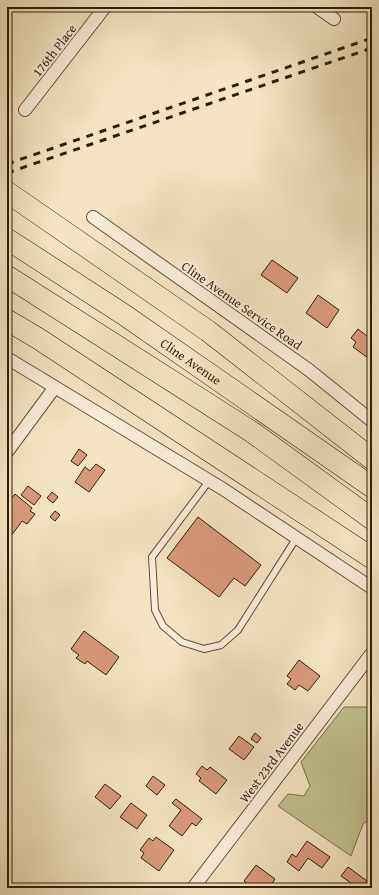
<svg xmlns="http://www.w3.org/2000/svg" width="379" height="895" viewBox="0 0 379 895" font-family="'Gentium Book Plus',serif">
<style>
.green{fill:#c0c290;stroke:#78704d}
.building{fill:#d99a7c;stroke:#301d0a}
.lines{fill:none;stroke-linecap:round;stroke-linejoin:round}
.service-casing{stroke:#614f38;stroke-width:8}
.minor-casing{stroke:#614f38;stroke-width:14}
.motorway-casing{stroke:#301d0a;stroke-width:22}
.service{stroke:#f8edd7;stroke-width:6}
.minor{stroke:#f8edd7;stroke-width:12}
.motorway{stroke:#f5e4c2;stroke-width:21}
.rail{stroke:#301d0a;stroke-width:3;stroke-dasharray:7 7;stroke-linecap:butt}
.labels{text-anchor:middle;stroke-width:4;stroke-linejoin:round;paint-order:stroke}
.street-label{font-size:13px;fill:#301d0a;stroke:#f8edd7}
</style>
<rect width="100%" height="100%" fill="#f5e4c2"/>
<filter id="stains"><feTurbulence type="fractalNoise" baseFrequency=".005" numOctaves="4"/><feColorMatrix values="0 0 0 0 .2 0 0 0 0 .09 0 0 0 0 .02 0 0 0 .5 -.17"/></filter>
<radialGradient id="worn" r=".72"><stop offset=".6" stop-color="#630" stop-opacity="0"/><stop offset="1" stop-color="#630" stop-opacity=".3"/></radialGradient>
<!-- green -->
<path class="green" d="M344,707H372V818L363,824L351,856L278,806L288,794L304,796L310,786L301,762Z"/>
<!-- building -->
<path class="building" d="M272,260L298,278L287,293L261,275Z
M318,295L339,310L327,328L306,313Z
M358,329L372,340V361L353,347L356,342L351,338Z
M79,449L87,455L78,466L71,461Z
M96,464L105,470L89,492L75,482L85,467L90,471Z
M28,486L41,496L34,505L21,495Z
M52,492L58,497L53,503L47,498Z
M15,494L32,508L30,511L35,514L27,524L22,521L8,540L7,504Z
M55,511L60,515L55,521L50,517Z
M198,517L261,565L245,586L234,578L219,597L167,558Z
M84,631L119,657L106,675L87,661L85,664L76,658L79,655L71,649Z
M299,660L320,676L308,691L299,685L295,690L287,684L291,679L287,676Z
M255,733L261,738L257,743L251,739Z
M239,736L254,747L244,760L229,749Z
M202,766L207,770L210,767L227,780L216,794L199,781L201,778L196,774Z
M153,776L165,785L157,795L146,786Z
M105,784L121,796L110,809L95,797Z
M176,799L202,819L196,826L192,823L182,836L169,826L181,810L172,803Z
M131,803L147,815L137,829L120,817Z
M156,837L174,850L159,871L141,858L144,853L140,850L149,838L153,841Z
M307,841L330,857L322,868L308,858L299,871L287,862L292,854L296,857Z
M256,865L275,879L269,888H254L244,881Z
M348,867L367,881L362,888H358L341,876Z
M298,883L305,888H294Z"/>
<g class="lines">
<defs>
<path id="service" d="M209,481L152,557L155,610L163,626L182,642L204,649L221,645L238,630L297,537"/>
<path id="minor" d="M317,7L334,19
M25,110L105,7
M93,217L309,370L372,421
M7,358L223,489L372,588
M7,452L55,387
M193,888L372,653"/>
<g id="motorway">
<path d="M7,192L208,331L372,459"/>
<path id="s1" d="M7,239L123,314L372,487"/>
<path d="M7,276L252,432L372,519"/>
<path d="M7,320L39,339L372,558"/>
</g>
</defs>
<!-- service casing -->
<use href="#service" class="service-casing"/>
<!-- minor casing -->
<use href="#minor" class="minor-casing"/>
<!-- motorway casing -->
<use href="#motorway" class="motorway-casing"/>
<!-- service -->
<use href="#service" class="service"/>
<!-- minor -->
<use href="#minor" class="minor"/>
<!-- motorway -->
<use href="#motorway" class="motorway"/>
<!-- rail -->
<path class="rail" d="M7,164L372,38
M7,173L372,48"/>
</g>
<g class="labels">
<!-- street labels -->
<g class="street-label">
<text transform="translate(54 50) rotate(-52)" y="5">176th Place</text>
<text transform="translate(242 305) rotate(35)" y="5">Cline Avenue Service Road</text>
<text dy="5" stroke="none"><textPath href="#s1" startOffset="221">Cline Avenue</textPath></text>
<text transform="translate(271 762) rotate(-53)" y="5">West 23rd Avenue</text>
</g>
</g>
<!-- margin -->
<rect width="379" height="895" fill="none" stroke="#f5e4c2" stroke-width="24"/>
<rect x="8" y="8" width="363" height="879" fill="none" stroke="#301d0a" stroke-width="2"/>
<rect x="12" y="12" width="355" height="871" fill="none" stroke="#301d0a"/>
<rect width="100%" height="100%" filter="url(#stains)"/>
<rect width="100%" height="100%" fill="url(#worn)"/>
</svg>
